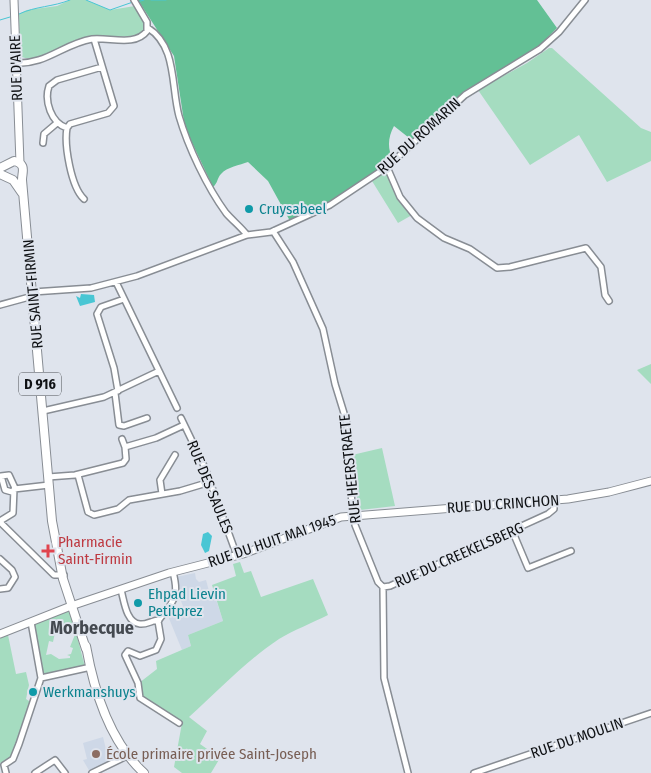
<svg xmlns="http://www.w3.org/2000/svg" width="651" height="773" viewBox="0 0 651 773" font-family="'Fira Sans Condensed',sans-serif">
<style>
.built{fill:#ced8e7}
.green{fill:#a5dcc0}
.forest{fill:#63c095}
.water{fill:#49c6d4}
.lines{fill:none;stroke-linecap:round;stroke-linejoin:round}
.stream{stroke:#49c6d4;stroke-width:1}
.street-casing{stroke:#888d94;stroke-width:8}
.secondary-casing{stroke:#888d94;stroke-width:9}
.primary-casing{stroke:#888d94;stroke-width:10}
.street{stroke:#fff;stroke-width:5}
.secondary{stroke:#fff;stroke-width:7}
.primary{stroke:#fff;stroke-width:8}
.culture-dot{fill:#0f9aa8;stroke:#dfe4ed;stroke-width:2}
.health-dot{fill:#e0444e;stroke:#dfe4ed;stroke-width:2}
.education-dot{fill:#8d6e63;stroke:#dfe4ed;stroke-width:2}
.labels{text-anchor:middle;stroke-width:4;stroke-linejoin:round;paint-order:stroke}
.shield{fill:#dfe4ed;stroke:#4d5055;stroke-width:1}
.shield-label{font-size:14px;font-weight:bold;fill:#0f1114}
.street-label{font-size:15px;fill:#0f1114;stroke:#dfe4ed}
.culture-label{font-size:15px;fill:#0d838f;stroke:#dfe4ed;text-anchor:start}
.health-label{font-size:15px;fill:#be3a42;stroke:#dfe4ed;text-anchor:start}
.education-label{font-size:15px;fill:#785e54;stroke:#dfe4ed;text-anchor:start}
.quarter-label{font-size:18px;font-weight:bold;fill:#444950;stroke:#dfe4ed}
</style>
<rect width="100%" height="100%" fill="#dfe4ed"/>
<!-- built -->
<path class="built" d="M195,573L196,579L199,582L206,580L209,591L213,590L223,621L188,635L191,646L182,650L168,616L184,609L178,593L181,591L176,577Z
M103,737L109,762L90,772L83,760L87,759L83,743Z"/>
<!-- green -->
<path class="green" d="M70,0H86L110,10L135,6L145,21V28C138,43 102,33 86,37C68,41 36,66 20,56L19,14L27,10L57,6Z
M549,48H552L641,128L651,132V161L607,182L579,135L530,165L478,90L527,63Z
M386,171L412,215L398,223L372,181Z
M651,364V384L637,370Z
M382,448L395,506L360,510L354,484L352,455Z
M240,562L244,573L251,571L261,597L313,579L328,615C312,623 294,630 279,639C246,661 218,691 189,717L207,731L200,744L220,758L211,773H182L174,767L182,723L143,697L139,683L157,669L156,661L191,646L188,635L223,621L212,585L236,576L233,564Z
M69,610L74,623L56,628L53,642L49,641L46,655L51,654L59,659L70,658V656L67,655L71,654L73,648L70,647L76,632L85,667L42,676L34,624Z
M8,635L16,674L26,672L29,685L26,699L32,703L11,759L0,763V638Z"/>
<!-- forest -->
<path class="forest" d="M138,0H537L557,28L535,50L463,92L413,141L394,126C388,137 387,148 393,160L329,203L290,221L268,181L248,162C240,165 227,167 221,174C217,178 218,183 213,187L185,128L174,56Z"/>
<!-- water -->
<path class="water" d="M81,294L94,295L95,302L80,306L76,296L80,298Z
M208,532L212,536L209,551L205,553L201,545L203,534Z"/>
<g class="lines">
<!-- stream -->
<path class="stream" d="M86,0L110,10L133,2
M151,0H166
M137,2L144,0
M19,14C36,6 53,7 70,0
M0,20L10,17"/>
<defs>
<path id="street" d="M148,28C177,46 171,87 179,116C188,147 207,187 226,213C233,221 241,227 247,235
M15,63C46,65 63,44 92,39C110,37 135,47 147,31V22L134,0
M67,128C51,123 44,101 49,86L57,80L102,67
M43,143L44,134L57,123
M387,167L400,197L417,218L444,238L470,249L497,268L510,267L586,248L601,267L605,295L609,301
M84,199C71,187 64,145 67,128L70,124L108,113L114,106L94,39
M273,231L293,262L323,329L335,384L347,423L348,471L355,525L378,582L383,587L384,678L408,773
M116,282L177,408
M33,292L91,288L137,276L247,235L271,232L330,205L387,167L465,95L540,49L559,32L585,0
M0,305L33,296
M118,391L114,368L97,314L101,307L124,299
M115,393L119,425L124,426L147,418
M43,411L104,397L159,371
M181,418L205,468L237,556
M122,439L125,447
M78,475L88,512L94,515L118,509L129,500L180,491L210,482
M48,477L75,475L123,463L126,459L125,447L156,438L184,425
M12,492L5,490L1,476L9,475L15,488
M162,494L160,480L175,455
M0,521L13,513L14,489L49,485
M0,522L54,575H64
M512,530L528,568L571,551
M0,559L12,570L15,577L8,588L0,589
M173,572C180,599 173,601 158,621L161,639L156,650L140,656L128,651L125,655L138,683L140,698L179,723
M383,587L390,586L548,514L554,509V501
M121,590C124,600 126,623 140,624C146,625 153,620 159,620
M41,678L91,667
M6,773L4,765L13,759L19,744L41,678L31,622
M35,773L55,760L65,773
M92,773L127,756
M474,773L651,713"/>
<path id="secondary" d="M14,0L20,163
M0,634L71,606L169,573L243,554L341,517L568,499L609,492L651,481"/>
<path id="primary" d="M0,168L14,161C27,164 22,172 22,180L52,521L63,579L86,649
M0,174L13,180L22,193
M86,646C94,691 109,741 144,773"/>
</defs>
<!-- street casing -->
<use href="#street" class="street-casing"/>
<!-- secondary casing -->
<use href="#secondary" class="secondary-casing"/>
<!-- primary casing -->
<use href="#primary" class="primary-casing"/>
<!-- street -->
<use href="#street" class="street"/>
<!-- secondary -->
<use href="#secondary" class="secondary"/>
<!-- primary -->
<use href="#primary" class="primary"/>
</g>
<!-- markers -->
<g class="culture-dot">
<circle cx="249" cy="209" r="5"/>
<circle cx="138" cy="603" r="5"/>
<circle cx="33" cy="692" r="5"/>
</g>
<path class="health-dot" d="M45.5 543.5h5v5h5v5h-5v5h-5v-5h-5v-5h5z"/>
<circle class="education-dot" cx="96" cy="754" r="5"/>
<g class="labels">
<!-- shield labels -->
<rect class="shield" x="19" y="372.5" width="42" height="23" rx="4"/>
<g class="shield-label">
<text x="40" y="389">D 916</text>
</g>
<!-- street labels -->
<g class="street-label">
<text transform="translate(16 68) rotate(-92)" y="5">RUE D'AIRE</text>
<text transform="translate(419 136) rotate(-42)" y="5">RUE DU ROMARIN</text>
<text transform="translate(33 294) rotate(-95)" y="5">RUE SAINT-FIRMIN</text>
<text transform="translate(350 469) rotate(-96)" y="5">RUE HEERSTRAETE</text>
<text transform="translate(210 487) rotate(68)" y="5">RUE DES SAULES</text>
<text transform="translate(503 504) rotate(-4)" y="5">RUE DU CRINCHON</text>
<text transform="translate(272 541) rotate(-19)" y="5">RUE DU HUIT MAI 1945</text>
<text transform="translate(459 555) rotate(-24)" y="5">RUE DU CREEKELSBERG</text>
<text transform="translate(577 738) rotate(-19)" y="5">RUE DU MOULIN</text>
</g>
<!-- culture labels -->
<g class="culture-label">
<text x="259" y="214">Cruysabeel</text>
<text x="148" y="599">Ehpad Lievin<tspan x="148" dy="17">Petitprez</tspan></text>
<text x="43" y="697">Werkmanshuys</text>
</g>
<!-- health labels -->
<g class="health-label">
<text x="58" y="547">Pharmacie<tspan x="58" dy="17">Saint-Firmin</tspan></text>
</g>
<!-- education labels -->
<g class="education-label">
<text x="106" y="759">École primaire privée Saint-Joseph</text>
</g>
<!-- quarter labels -->
<g class="quarter-label">
<text x="92" y="634">Morbecque</text>
</g>
</g>
</svg>
